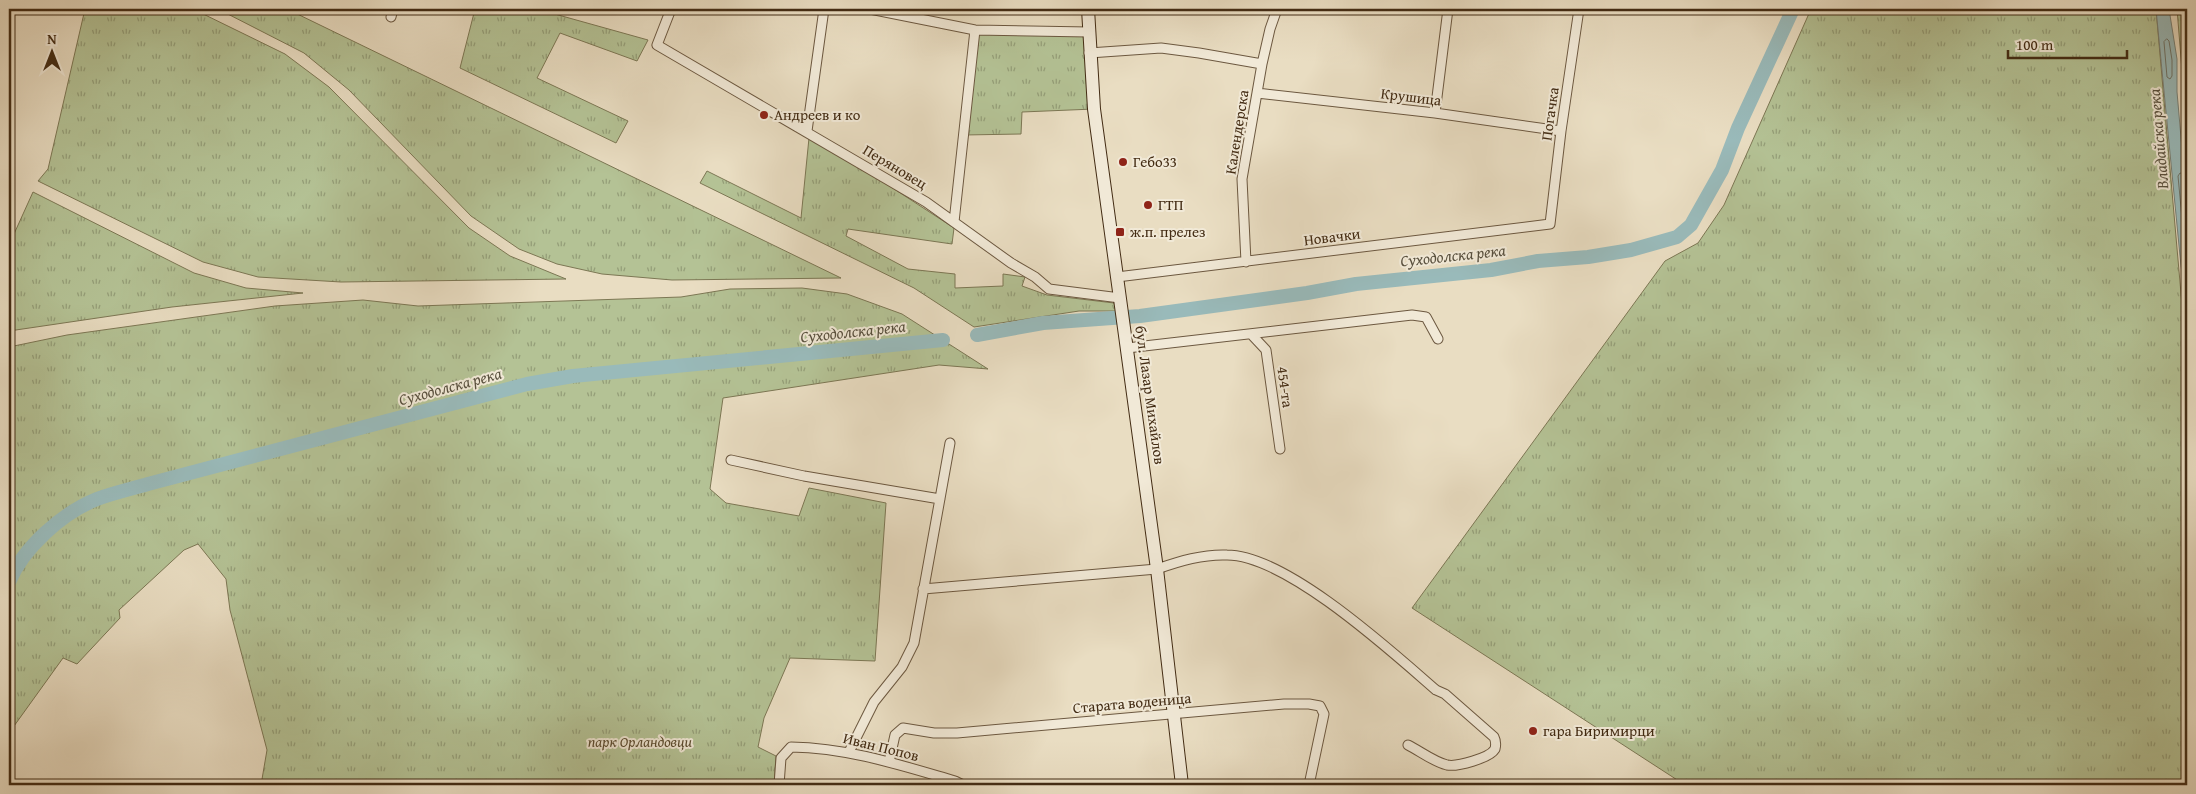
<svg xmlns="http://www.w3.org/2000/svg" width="2196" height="794" viewBox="0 0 2196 794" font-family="'Gentium Book Plus',serif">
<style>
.grass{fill:url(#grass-tufts);stroke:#7c7754}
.water{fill:#99baba;stroke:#778178}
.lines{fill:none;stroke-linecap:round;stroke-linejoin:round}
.shore{stroke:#6e7367;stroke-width:1}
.river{stroke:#99baba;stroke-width:14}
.street-casing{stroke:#6c5840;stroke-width:11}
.secondary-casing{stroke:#432c14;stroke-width:14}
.street{stroke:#f1e9d7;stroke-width:9}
.secondary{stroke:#f1e9d7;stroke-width:12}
.poi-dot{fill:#8f2418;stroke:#f1e9d7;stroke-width:2}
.labels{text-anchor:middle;stroke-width:4;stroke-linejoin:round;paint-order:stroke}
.street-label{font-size:15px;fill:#432c14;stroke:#f1e9d7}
.poi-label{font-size:15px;fill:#432c14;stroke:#f1e9d7;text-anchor:start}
.park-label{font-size:15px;font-style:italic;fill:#5a4a2e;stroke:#f1e9d7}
.water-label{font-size:16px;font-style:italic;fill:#58503e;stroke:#f1e9d7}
</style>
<defs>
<pattern id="grass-tufts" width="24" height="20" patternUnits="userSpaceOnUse" patternTransform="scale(1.25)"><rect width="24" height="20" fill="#b4c295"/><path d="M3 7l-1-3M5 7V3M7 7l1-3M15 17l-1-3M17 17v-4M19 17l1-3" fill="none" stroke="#949e78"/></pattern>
</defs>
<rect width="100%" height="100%" fill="#e9ddc2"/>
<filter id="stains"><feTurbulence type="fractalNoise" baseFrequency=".004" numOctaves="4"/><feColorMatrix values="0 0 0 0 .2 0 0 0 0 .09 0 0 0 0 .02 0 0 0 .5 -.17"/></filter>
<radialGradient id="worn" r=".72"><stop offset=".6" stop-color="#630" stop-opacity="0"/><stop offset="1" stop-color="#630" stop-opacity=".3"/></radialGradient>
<!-- grass -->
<path class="grass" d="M85,9H193L285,54L329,87L469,228L510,256L566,279L341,282L258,277L203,262L38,181L48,169Z
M218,9H287L841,278L672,280L602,274L557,264L519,249L471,216L349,90L304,53Z
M475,9L544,11L648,40L637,61L560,33L537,78L628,121L616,143L460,68Z
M1811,9H2156L2187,362V785H1685L1412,608L1665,261L1698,243L1724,205Z
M2177,9H2187V132Z
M975,30L1089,32L1094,109L1022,112L1021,134L964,135Z
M809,138L882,181L954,228L952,244L848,229L846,236L908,269L955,274V288L1003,286V274L1025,277L1022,286L1047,295L1114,303L1116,311H1079L974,327L914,288L700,183L707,171L801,218Z
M33,192L194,273L246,288L303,293L172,307L9,331V245Z
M802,288L847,294L902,314L988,369L939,365L723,398L710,489L726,503L799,516L809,488L886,503L875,661L790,658L764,718L758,747L776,756L774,785H261L267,750L230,610L226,579L198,544L184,550L119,610L120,618L77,664L63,658L9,733V347L67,335L275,306L363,300L418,306L681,297L730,289Z"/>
<!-- water -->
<path class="water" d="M2156,9H2169L2177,59V92L2187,206V303L2181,266Z"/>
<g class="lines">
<!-- shore -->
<path class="shore" d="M2167,39L2169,41L2172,60V76L2170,79L2167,77L2164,42Z
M2187,175L2180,173L2178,176L2187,272"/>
<!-- river -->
<path class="river" d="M977,335L1043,323L1140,316L1307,293L1356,284L1491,270L1538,261L1588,257L1631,250L1677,237L1691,225L1722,170L1738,128L1793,9
M9,582C23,548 62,513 97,499C113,493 131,489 148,484L527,384L573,376L943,340"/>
<defs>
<path id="street" d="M671,9L657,45L926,202L1011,263L1035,277L1049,289L1120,298
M870,9L975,30L1089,32
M391,17L393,9
M1089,53L1161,48L1199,53L1262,64
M1257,93L1435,113L1561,131
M1435,113L1448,9
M807,131L824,9
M954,222L975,30
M1246,262L1242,179L1262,64L1270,29L1277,9
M1117,277L1550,224L1561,131L1579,9
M1251,334L1266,350L1280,449
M1127,348L1412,315L1426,317L1438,339
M731,460L804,476L940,499
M923,589L1157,569C1180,561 1203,554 1227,555C1286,555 1391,651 1436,690L1445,694L1494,737C1496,741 1496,745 1495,749C1490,758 1457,767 1447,765C1434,762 1420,751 1408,745
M849,752L874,702L902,667L914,643L950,443
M889,762L895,735L903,728L934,733H957L1284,704H1309L1320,706L1324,714L1309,785
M779,785L781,758L791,747C849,748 900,765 955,781L963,785"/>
<path id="secondary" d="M1088,9L1094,109L1157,569L1182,785"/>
</defs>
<!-- street casing -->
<use href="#street" class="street-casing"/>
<!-- secondary casing -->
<use href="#secondary" class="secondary-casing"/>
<!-- street -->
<use href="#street" class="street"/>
<!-- secondary -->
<use href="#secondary" class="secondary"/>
</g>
<!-- markers -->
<g class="poi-dot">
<circle cx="764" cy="115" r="5"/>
<circle cx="1123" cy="162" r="5"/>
<circle cx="1148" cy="205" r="5"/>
<rect x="1115" y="227" width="10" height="10" rx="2.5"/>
<circle cx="1533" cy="731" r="5"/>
</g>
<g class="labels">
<!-- street labels -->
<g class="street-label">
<text transform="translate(1411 97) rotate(7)" y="5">Крушица</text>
<text transform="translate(1550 114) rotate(-82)" y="5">Погачка</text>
<text transform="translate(1237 132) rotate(-81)" y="5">Календерска</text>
<text transform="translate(895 167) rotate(31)" y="5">Перяновец</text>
<text transform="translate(1332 237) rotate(-7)" y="5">Новачки</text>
<text transform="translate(1285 387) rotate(82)" y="5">454-та</text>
<text transform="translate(1150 395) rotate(82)" y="5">бул. Лазар Михайлов</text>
<text transform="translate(1132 703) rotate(-5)" y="5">Старата воденица</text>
<text transform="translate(881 747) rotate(14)" y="5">Иван Попов</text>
</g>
<!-- poi labels -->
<g class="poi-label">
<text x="774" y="120">Андреев и ко</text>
<text x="1133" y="167">Гебо33</text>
<text x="1158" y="210">ГТП</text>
<text x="1130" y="237">ж.п. прелез</text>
<text x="1543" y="736">гара Биримирци</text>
</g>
<!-- park labels -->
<g class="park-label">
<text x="640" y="747">парк Орландовци</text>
</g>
<!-- water labels -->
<g class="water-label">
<text transform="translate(2158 139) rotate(-95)" y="6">Владайска река</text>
<text transform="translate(1453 255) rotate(-6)" y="6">Суходолска река</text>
<text transform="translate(853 331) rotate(-6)" y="6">Суходолска река</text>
<text transform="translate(450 386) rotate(-15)" y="6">Суходолска река</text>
</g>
</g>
<!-- margin -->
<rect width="2196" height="794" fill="none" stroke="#e9ddc2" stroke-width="30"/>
<rect x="10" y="10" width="2176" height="774" fill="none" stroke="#432c14" stroke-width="2.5"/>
<rect x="15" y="15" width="2166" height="764" fill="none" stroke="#432c14"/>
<!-- north arrow -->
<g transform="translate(52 52)" stroke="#f1e9d7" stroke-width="4" paint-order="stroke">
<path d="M0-4L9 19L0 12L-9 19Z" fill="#432c14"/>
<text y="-8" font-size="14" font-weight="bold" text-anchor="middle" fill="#432c14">N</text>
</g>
<!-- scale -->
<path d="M2008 50v8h119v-8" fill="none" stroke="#432c14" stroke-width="2.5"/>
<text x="2016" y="50" font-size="15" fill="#432c14" stroke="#f1e9d7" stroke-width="4" paint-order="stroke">100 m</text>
<rect width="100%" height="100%" filter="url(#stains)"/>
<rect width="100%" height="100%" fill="url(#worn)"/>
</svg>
